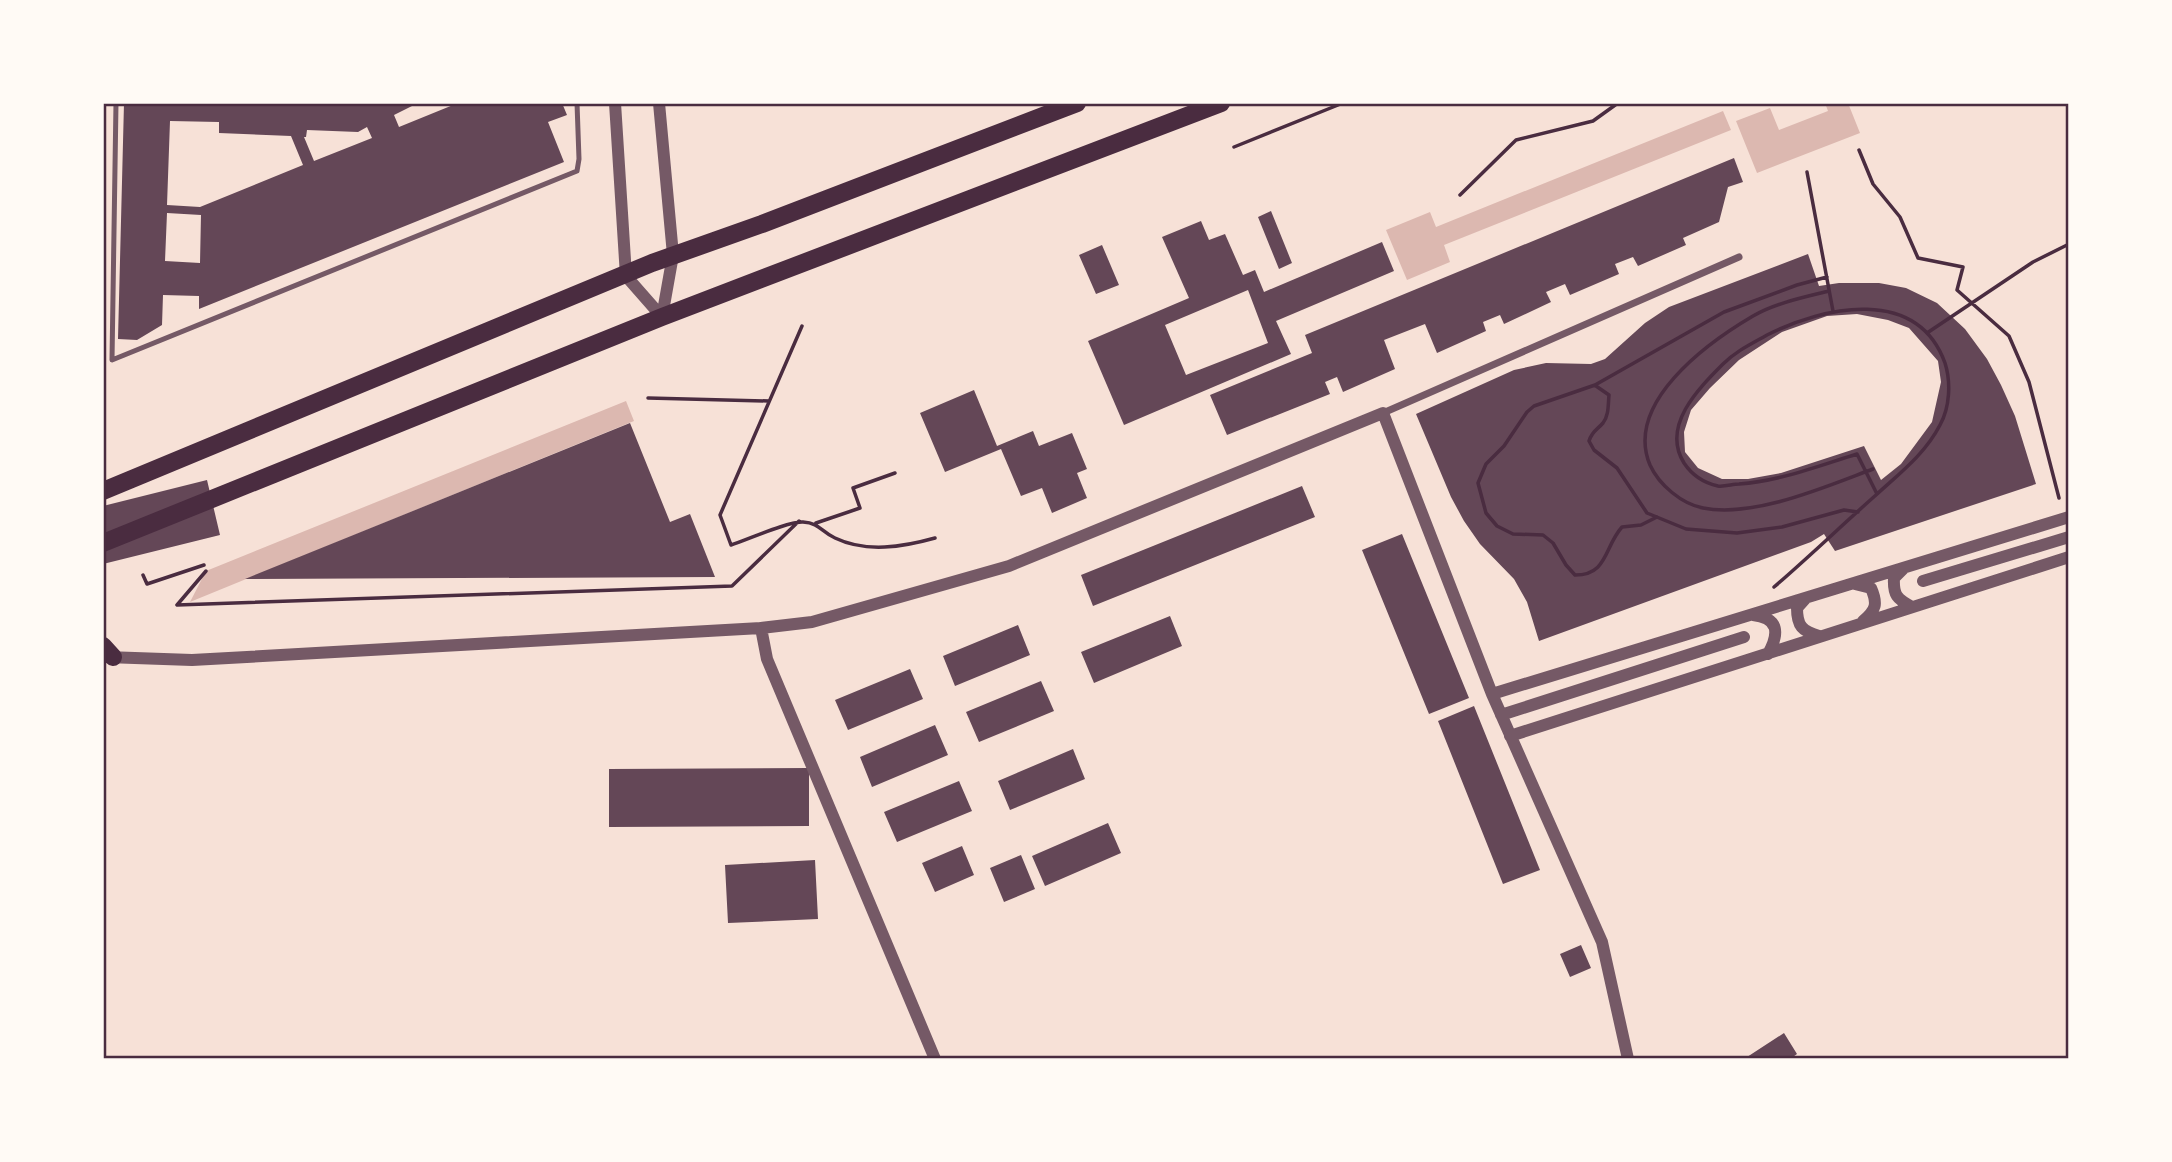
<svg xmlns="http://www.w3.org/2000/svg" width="2172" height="1162" viewBox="0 0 2172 1162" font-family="'Open Sans',sans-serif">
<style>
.water{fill:#dcb8b0}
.building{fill:#644757;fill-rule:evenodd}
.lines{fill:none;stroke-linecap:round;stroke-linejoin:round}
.path{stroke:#4a2c40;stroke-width:3.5}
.service{stroke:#755966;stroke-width:5}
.minor{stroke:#755966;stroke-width:7}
.tertiary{stroke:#755966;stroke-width:12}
.primary{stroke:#4a2c40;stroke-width:18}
.neatline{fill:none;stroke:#4a2c40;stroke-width:2.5}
</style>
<rect width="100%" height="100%" fill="#f7e1d7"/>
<!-- water -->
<path class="water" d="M1825,103H1848L1860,133L1757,173L1736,121L1770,108L1779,130L1828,111Z
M1723,111L1731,130L1444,245L1450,262L1407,280L1386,230L1430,212L1436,227Z
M626,401L634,421L190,602L206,571Z"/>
<!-- building -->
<path class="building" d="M124,103H418L394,115L399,127L458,103H562L567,115L548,122L564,162L199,309V296L163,295L162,325L137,340L118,339ZM170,121L219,122V133L291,136L303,165L200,207L167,205ZM367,127L372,138L314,161L304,137H306L307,130L358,132ZM167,213L201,215L200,263L165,261Z
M1734,158L1743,182L1728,187L1719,222L1683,238L1686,245L1638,266L1633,257L1615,264L1619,274L1570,295L1565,284L1546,292L1551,302L1504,324L1500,315L1483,322L1486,331L1437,353L1425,324L1384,340L1395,369L1343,392L1337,377L1325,382L1330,394L1227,435L1210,395L1312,353L1305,335Z
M1271,211L1292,263L1279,269L1258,217Z
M1201,221L1209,240L1225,234L1243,275L1255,270L1264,292L1382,242L1394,271L1276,321L1291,354L1124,425L1088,341L1189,298L1162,237ZM1248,290L1268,343L1186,375L1165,325Z
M1102,245L1119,285L1096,294L1079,255Z
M1808,254L1819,286L1839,283H1879L1906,288L1937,303L1965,329L1987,359L2001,385L2015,416L2036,484L1835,551L1824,534L1811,542L1539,641L1527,602L1514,579L1480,544L1464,521L1451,497L1416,414L1514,370L1546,363L1591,364L1605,359L1645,323L1669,307ZM1857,314L1888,320L1909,328L1938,361L1941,382L1932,422L1901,464L1881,480L1864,446L1781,473L1748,479H1722L1698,468L1685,452L1684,432L1691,410L1710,388L1739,360L1782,332L1827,316Z
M974,390L997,446L1033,431L1039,446L1072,433L1087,469L1077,473L1087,498L1052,513L1042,488L1021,496L1001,449L945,472L920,413Z
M630,423L670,522L690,514L715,577L245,579Z
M207,480L220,535L103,564V506Z
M1302,486L1315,517L1093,606L1081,575Z
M1402,534L1469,698L1429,714L1362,550Z
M1170,616L1182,646L1094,683L1081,652Z
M1018,625L1030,655L955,686L943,656Z
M910,669L923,699L848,730L835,700Z
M1041,681L1054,711L979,742L966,712Z
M1474,706L1540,870L1503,884L1438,721Z
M935,725L948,755L872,787L860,757Z
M1073,749L1085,779L1010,810L998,781Z
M809,768V826L609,827V769Z
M959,781L972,811L897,842L884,812Z
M1108,823L1121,853L1045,886L1032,856Z
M962,846L974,875L935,892L922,863Z
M1021,855L1035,889L1004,902L990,868Z
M815,860L818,919L728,923L725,865Z
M1581,945L1591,968L1570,977L1560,954Z
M1784,1033L1797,1054L1790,1059H1744Z"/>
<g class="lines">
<!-- path -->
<path class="path" d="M1234,147L1343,103
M1859,150L1873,184L1900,217L1918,258L1963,267L1957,290L2009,336L2029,382L2059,498
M1807,172L1833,311
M1460,195L1516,140L1593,121L1618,103
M1829,291C1805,297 1775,303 1753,316C1707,343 1624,403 1650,465C1659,485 1682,504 1703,508C1754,518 1825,487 1873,469
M802,326L720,515L731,545C747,540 788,521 803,522C820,523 821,532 835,538C866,553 903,547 935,538
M1927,333L2033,262L2069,244
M1596,386L1609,395C1608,405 1609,415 1603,423C1597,430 1592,431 1589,441L1594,450L1617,468L1647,513L1686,529L1737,533L1782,527L1844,510L1858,512
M648,398L769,401
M1657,517L1641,525L1622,527C1604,547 1608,575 1575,575L1566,565L1553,543L1543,535L1513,534L1497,526L1486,513L1478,483L1486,464L1504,446L1527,412L1534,406L1595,385L1724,312L1797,285L1827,277
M816,523L860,508L853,488L895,473
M143,575L147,584L204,565
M1774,587C1809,557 1842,525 1876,495C1900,473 1925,454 1940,425C1950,407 1951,382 1945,363C1917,286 1824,306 1767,335C1751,344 1736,351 1723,364C1698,389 1661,426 1684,463C1692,475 1704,483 1718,486C1724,487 1733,484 1739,484C1780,481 1818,466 1857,454L1877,494
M177,605L732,586L799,521
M177,605L206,571"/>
<!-- service -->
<path class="service" d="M116,103L112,360L577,171L579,159L577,103"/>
<!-- minor -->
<path class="minor" d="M1383,413L1739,257"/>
<!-- tertiary -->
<path class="tertiary" d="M615,103L626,276L662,317
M659,103L673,255L662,317
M1903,569L1894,578C1893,595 1897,599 1912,607
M1923,581L2069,537
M1855,584L1871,588C1878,604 1876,610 1863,621
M1805,599L1797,608C1797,626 1802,631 1819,636
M1753,615C1780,618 1779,634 1768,654
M761,628L767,659L935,1059
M106,657L192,660L761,628L812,622L1009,566L1383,413L1492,694L1602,942L1628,1059
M1492,694L2069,517
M1501,715L1744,637
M1510,736L2069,557"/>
<!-- primary -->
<path class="primary" d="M103,491L652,263L762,224L1077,103
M103,543L662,317L1221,103
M103,646L113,657"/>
</g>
<!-- border -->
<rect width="2172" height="1162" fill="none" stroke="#fffaf5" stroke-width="210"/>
<rect x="105" y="105" width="1962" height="952" class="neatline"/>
</svg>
